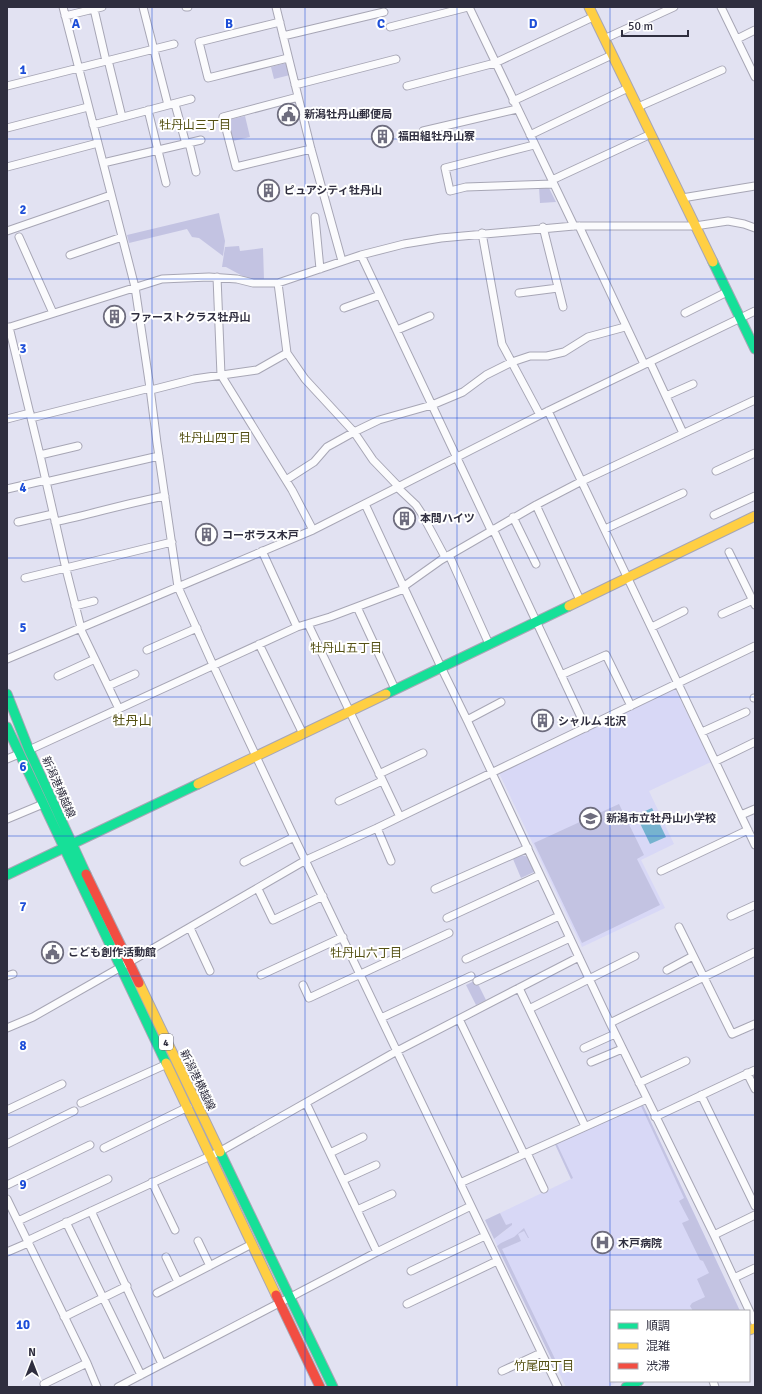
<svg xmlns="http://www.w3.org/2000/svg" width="762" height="1394" viewBox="0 0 762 1394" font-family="Signika,'Noto Sans JP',sans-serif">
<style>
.built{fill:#d8d8f6}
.green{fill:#c3c3e2}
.water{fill:#76b3cf}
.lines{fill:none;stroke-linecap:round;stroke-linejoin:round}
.street-casing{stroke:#a7a6b5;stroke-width:9}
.fast-casing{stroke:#a7a6b5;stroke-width:11}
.slow-casing{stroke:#a7a6b5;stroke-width:11}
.jam-casing{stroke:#a7a6b5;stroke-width:11}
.street{stroke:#fbfbfd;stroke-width:7}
.fast{stroke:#16e098;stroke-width:9}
.slow{stroke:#ffcf43;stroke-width:9}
.jam{stroke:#f24e42;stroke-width:9}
.grid{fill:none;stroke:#1d4ed8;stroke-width:1;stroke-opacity:0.55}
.labels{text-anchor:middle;stroke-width:4;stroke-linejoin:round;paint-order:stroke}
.shield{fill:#fff;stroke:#6d6d79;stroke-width:1}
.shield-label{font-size:10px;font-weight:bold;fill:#2f2e3f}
.poi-label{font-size:11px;font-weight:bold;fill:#2f2e3f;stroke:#fff;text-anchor:start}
.street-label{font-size:11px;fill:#2f2e3f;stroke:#fff}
.neighbourhood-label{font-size:12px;fill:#545013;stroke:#fff}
.quarter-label{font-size:13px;fill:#545013;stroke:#fff}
.grid-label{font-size:13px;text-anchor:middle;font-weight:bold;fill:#1d4ed8;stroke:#fff;stroke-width:4;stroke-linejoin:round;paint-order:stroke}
</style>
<rect width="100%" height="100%" fill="#e2e2f2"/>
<!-- built -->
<path class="built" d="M675,689L711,762L649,791L674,844L641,860L665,908L582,947L499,773Z
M642,1103L740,1311H611V1381H620L607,1387H566L494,1239L507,1229L500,1213L571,1179L554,1142Z"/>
<!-- green -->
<path class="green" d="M286,63L288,65L290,75L274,79L271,67Z
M245,116L250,137L233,141L228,120Z
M539,187L549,188L556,202L540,203Z
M219,213L225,241L223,256L199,238L192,237L187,229L129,243L127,235Z
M239,246L240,251L263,248L264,280L248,279L226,267H222L225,247Z
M619,804L644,855L637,859L660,905L582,943L534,843Z
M522,855L528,857L534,872L521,878L513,859Z
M476,980L486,1000L476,1005L466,985Z
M642,1103L740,1311H693L690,1306L692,1303L705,1297L697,1279L709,1273L703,1261L700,1260L682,1223L689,1220L679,1201L684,1198L641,1106L557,1144L573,1178L571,1179L554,1142Z
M500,1213L506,1225L512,1223V1225L494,1239L485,1220Z
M524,1228L529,1238H528L524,1231L518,1234L521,1241L502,1249L556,1361L553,1362L497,1246L501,1243L514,1237Z"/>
<!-- water -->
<path class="water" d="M652,808L666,837L650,844L636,815Z"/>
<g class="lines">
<defs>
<path id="street" d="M63,7L135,287L150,388L157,443L178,587L213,665L294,837L558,1387
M143,7L168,105
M186,7H188
M276,7L311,149L342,261
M469,7L574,226
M721,7L755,77
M94,9L106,61
M65,16L102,7
M280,22L199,42L208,78L288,58
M390,27L468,7
M283,36L384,12
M604,39L674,7
M737,39L755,30
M108,60L122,117
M295,85L396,59
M7,86L174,44
M407,86L495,63L593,17
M298,97L223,117L236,167L311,149
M513,101L612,55
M175,104L186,144
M638,107L722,70
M148,110L166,183
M93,125L191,99
M7,128L88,107
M423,131L517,109
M530,135L628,88
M189,143L196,172
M534,145L445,168L450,191L466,187L553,184
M103,163L201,140
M7,167L98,143
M552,180L651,134
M682,198L755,186
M315,217L320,269
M579,226L644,364
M543,227L563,307
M7,231L111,195
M482,233L502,344L540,415
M19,237L53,313
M70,255L122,237
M361,255L491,530
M217,277L221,375L292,490L313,530
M278,283L287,353L305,379L354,432L373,460L399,487
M519,293L558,288
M344,308L380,295
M685,313L727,292
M9,327L40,455L66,569L81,628
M7,328L162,279L209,277L237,279L253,283H278L361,255L404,244L441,238L574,226H695L728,221L744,224L755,228
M397,330L430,316
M650,362L683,433
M151,390L194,379L257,370L287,353
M666,396L693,384
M548,411L755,845
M31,418L150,388
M7,419L30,413
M40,455L78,446
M716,471L755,453
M286,480L314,462L327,447L354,432L379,420L432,405L463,392L486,375L512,362L530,356H547L564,352L588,337L625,327
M46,482L159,456
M397,487L416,505L422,514L445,557
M7,489L46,480
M365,504L441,667L467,720L610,1023L714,1235L755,1323
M536,505L580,600
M714,515L755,496
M513,517L536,564
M18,522L53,514
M55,522C92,514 128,503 165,496
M493,529L586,728
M605,529L683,493
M262,551L297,627
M729,552L755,605
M449,555L489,644
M25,578L172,542
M403,587L441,560L536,505L582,481L755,400
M75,606L94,601
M357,607L395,689
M722,614L753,600
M308,624L400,817
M652,627L684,611
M80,628L119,709
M259,644L303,734
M147,650L197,628
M7,659L313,530L548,411L755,311
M561,675L606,655L631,706
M58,676L95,659
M108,686L135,674
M754,698H755
M467,720L501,702
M702,732L746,712
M29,750L297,627L330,617L404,589
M7,759L19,754
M716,761L755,742
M379,774L423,753
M339,801L382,781
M741,815L755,809
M7,819L43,804
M377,828L391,861
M244,862L294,837
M661,871L748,830
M258,889L273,920L323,896
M435,889L528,848
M731,916L755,905
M447,918L540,875
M679,927L732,1034L755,1024
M190,928L210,971
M466,959L559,916
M667,970L693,956
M261,975L343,937
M7,976L13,974
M477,981L570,938
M303,985L309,998L449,933
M519,988L585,1126
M529,1009L635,956
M381,1018L471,976
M459,1019L524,1154
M610,1023L755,952
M7,1028L33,1017L121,967L306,860L377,828L755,646
M584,1048L615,1034
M591,1062L622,1049
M747,1073L755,1089
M639,1083L686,1061
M701,1095L755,1206
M81,1103L167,1064
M306,1103L377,1252
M7,1110L62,1084
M655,1117L755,1070
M7,1144L74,1111
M104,1148L188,1107
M330,1153L363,1137
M527,1153L544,1189
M343,1180L376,1165
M152,1182L175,1230
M460,1183L647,1099
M7,1185L90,1145
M7,1199L87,1363L97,1387
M357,1210L392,1194
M91,1211L162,1364
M18,1221L108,1179
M66,1222L141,1375
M714,1235L755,1215
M198,1241L210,1266
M7,1252L28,1243L31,1239L219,1152L397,1051L579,957
M166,1257L178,1282
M411,1271L485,1236
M734,1278L755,1268
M157,1293L252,1244
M407,1304L497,1261
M64,1317L127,1286
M502,1371L541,1353
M713,1381L715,1387
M44,1384L87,1363
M118,1387L377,1252L471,1206"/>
<path id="fast" d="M713,262L755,349
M7,694L29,750L86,874
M386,694L569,606
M7,727L166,1063
M7,875L198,784
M220,1152L333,1387
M626,1387L639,1381"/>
<path id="slow" d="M589,7L713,262
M569,606L755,516
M198,784L386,694
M139,983L220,1152
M166,1063L276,1295
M749,1330L755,1328"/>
<path id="jam" d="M86,874L139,983
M276,1295L320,1387"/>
</defs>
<!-- street casing -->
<use href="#street" class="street-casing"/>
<!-- fast casing -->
<use href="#fast" class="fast-casing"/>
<!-- slow casing -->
<use href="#slow" class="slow-casing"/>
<!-- jam casing -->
<use href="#jam" class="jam-casing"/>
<!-- street -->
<use href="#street" class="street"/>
<!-- fast -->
<use href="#fast" class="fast"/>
<!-- slow -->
<use href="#slow" class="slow"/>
<!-- jam -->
<use href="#jam" class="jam"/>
</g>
<!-- grid -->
<path class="grid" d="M152,7V1387M305,7V1387M457,7V1387M610,7V1387M7,139H755M7,279H755M7,418H755M7,558H755M7,697H755M7,836H755M7,976H755M7,1115H755M7,1255H755"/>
<!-- icons -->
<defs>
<symbol id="civic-ring" viewBox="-11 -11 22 22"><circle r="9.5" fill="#fff" stroke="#6e6d7e" stroke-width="1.5"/><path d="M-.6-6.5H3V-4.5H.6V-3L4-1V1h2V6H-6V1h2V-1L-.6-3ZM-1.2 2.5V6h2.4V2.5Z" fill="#6e6d7e"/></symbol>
<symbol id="building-ring" viewBox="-11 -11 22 22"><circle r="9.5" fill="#fff" stroke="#6e6d7e" stroke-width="1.5"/><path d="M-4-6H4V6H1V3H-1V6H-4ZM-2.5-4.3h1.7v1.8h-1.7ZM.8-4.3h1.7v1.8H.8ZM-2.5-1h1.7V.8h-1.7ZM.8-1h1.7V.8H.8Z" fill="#6e6d7e"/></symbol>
<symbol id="school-ring" viewBox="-11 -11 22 22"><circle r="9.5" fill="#fff" stroke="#6e6d7e" stroke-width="1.5"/><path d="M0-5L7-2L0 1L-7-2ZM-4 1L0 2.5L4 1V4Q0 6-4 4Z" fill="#6e6d7e"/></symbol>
<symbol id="hospital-ring" viewBox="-11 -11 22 22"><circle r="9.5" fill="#fff" stroke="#6e6d7e" stroke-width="1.5"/><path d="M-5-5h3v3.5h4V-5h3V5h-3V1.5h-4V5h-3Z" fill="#6e6d7e"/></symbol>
</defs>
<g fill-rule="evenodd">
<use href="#civic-ring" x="276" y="102" width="25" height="25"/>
<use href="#building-ring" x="370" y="124" width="25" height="25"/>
<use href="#building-ring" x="256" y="178" width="25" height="25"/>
<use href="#building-ring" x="102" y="304" width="25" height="25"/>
<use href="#building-ring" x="392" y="506" width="25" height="25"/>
<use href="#building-ring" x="194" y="522" width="25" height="25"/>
<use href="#building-ring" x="530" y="708" width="25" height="25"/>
<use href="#school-ring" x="578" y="806" width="25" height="25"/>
<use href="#civic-ring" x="40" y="940" width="25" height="25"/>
<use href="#hospital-ring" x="590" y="1230" width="25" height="25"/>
</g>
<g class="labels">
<!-- shield labels -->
<rect class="shield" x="159" y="1034" width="14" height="16" rx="3"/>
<g class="shield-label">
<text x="166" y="1046">4</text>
</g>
<!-- poi labels -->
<g class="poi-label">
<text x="304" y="118">新潟牡丹山郵便局</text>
<text x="398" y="140">福田組牡丹山寮</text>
<text x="284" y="194">ピュアシティ牡丹山</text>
<text x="130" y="321">ファーストクラス牡丹山</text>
<text x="420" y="522">本間ハイツ</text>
<text x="222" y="539">コーポラス木戸</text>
<text x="558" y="725">シャルム 北沢</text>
<text x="606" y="822">新潟市立牡丹山小学校</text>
<text x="68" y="956">こども創作活動館</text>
<text x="618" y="1247">木戸病院</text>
</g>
<!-- street labels -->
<g class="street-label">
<text transform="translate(59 787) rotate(66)" y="4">新潟港横越線</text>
<text transform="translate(198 1080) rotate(64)" y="4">新潟港横越線</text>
</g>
<!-- neighbourhood labels -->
<g class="neighbourhood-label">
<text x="195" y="129">牡丹山三丁目</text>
<text x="215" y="442">牡丹山四丁目</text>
<text x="346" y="652">牡丹山五丁目</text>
<text x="366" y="957">牡丹山六丁目</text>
<text x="544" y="1370">竹尾四丁目</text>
</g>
<!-- quarter labels -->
<g class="quarter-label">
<text x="132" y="725">牡丹山</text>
</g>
</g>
<g class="grid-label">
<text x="76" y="28">A</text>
<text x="229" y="28">B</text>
<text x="381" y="28">C</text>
<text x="533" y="28">D</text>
<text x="23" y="74">1</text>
<text x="23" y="214">2</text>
<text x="23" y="353">3</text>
<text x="23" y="492">4</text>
<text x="23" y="632">5</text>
<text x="23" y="771">6</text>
<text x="23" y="911">7</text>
<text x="23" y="1050">8</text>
<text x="23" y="1189">9</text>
<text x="23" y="1329">10</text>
</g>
<!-- border -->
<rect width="762" height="1394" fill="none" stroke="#2f2e3f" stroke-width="16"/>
<!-- legend -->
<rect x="610" y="1310" width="140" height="72" fill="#ffffff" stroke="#acabb2"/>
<rect x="618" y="1323" width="20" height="6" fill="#16e098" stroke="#acabb2"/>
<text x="646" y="1330" font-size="12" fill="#2f2e3f">順調</text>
<rect x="618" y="1343" width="20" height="6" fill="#ffcf43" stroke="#acabb2"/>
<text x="646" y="1350" font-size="12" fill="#2f2e3f">混雑</text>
<rect x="618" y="1363" width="20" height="6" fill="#f24e42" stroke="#acabb2"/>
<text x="646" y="1370" font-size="12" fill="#2f2e3f">渋滞</text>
<!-- north arrow -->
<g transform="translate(32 1362)" stroke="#ffffff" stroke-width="3" paint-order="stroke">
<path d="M0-3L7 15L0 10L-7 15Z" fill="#2f2e3f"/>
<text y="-6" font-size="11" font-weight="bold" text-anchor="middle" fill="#2f2e3f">N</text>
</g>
<!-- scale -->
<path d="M622 30v6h66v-6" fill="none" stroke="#2f2e3f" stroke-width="2"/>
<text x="628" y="30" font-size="12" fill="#2f2e3f" stroke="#ffffff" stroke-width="3" paint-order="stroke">50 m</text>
</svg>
